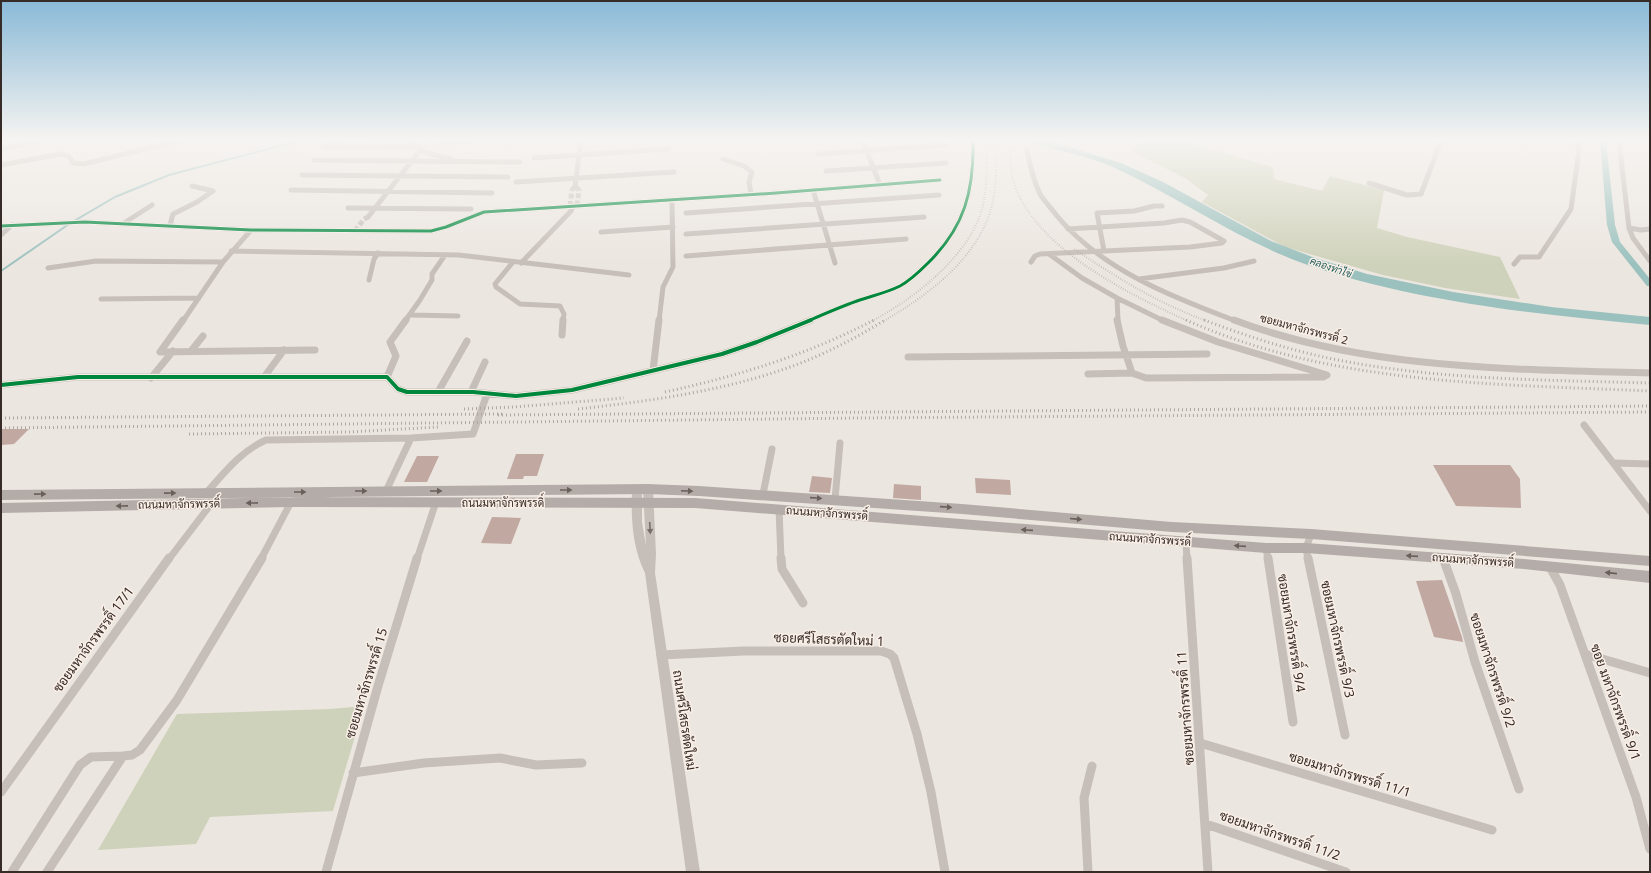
<svg xmlns="http://www.w3.org/2000/svg" width="1651" height="873" viewBox="0 0 1651 873" font-family="'Noto Sans',Sarabun,sans-serif">
<style>
.green{fill:#cfd2ba}
.lines{fill:none;stroke-linecap:round;stroke-linejoin:round}
.stream{stroke:#9bc1be;stroke-width:2}
.canal{fill:#9bc1be;fill-rule:evenodd}
.river{fill:#9bc1be;fill-rule:evenodd}
.building{fill:#c1a8a1}
.minor-tunnel{stroke:#c8c1bb;stroke-width:5;stroke-dasharray:5 2.5;stroke-linecap:butt}
.minor-far2{stroke:#c6beb9;stroke-width:5}
.minor-far1{stroke:#c6beb9;stroke-width:7}
.minor{stroke:#c6beb9;stroke-width:9}
.tertiary{fill:#c6beb9;fill-rule:evenodd}
.primary{fill:#b4aca8;fill-rule:evenodd}
.rail-far1{stroke:#aea7a3;stroke-width:2;stroke-dasharray:0.5 2;stroke-linecap:butt}
.rail{stroke:#aea7a3;stroke-width:3;stroke-dasharray:1 3;stroke-linecap:butt}
.cycleway-far1-casing{stroke:#faf0e7;stroke-width:5}
.cycleway-casing{stroke:#faf0e7;stroke-width:6}
.cycleway-far1{stroke:#00873e;stroke-width:3}
.cycleway{stroke:#00873e;stroke-width:4}
.oneway{fill:#695f5b}
.oneway2{fill:#776d69}
.labels{text-anchor:middle;stroke-width:3;stroke-linejoin:round;paint-order:stroke}
.far-water-label{font-size:10px;font-style:italic;fill:#1b5a59;stroke:#faf0e7}
.street-label{font-size:11px;fill:#372b27;stroke:#faf0e7}
.near-street-label{font-size:13px;fill:#372b27;stroke:#faf0e7}
</style>
<rect width="100%" height="100%" fill="#ece6e0"/>
<!-- green -->
<path class="green" d="M1142,141H1182L1273,167L1274,179L1322,191L1330,176L1384,190L1377,228L1407,237L1500,257L1520,299L1445,288L1383,275L1285,247L1202,202L1208,195L1185,178L1131,151Z
M364,706L333,811L210,817L196,844L98,850L177,714L330,709Z"/>
<g class="lines">
<!-- stream -->
<path class="stream" d="M74,221L115,197L169,175L299,141
M1,271L69,224"/>
<!-- canal -->
<path class="canal" d="M1600,141H1606L1615,225L1620,242L1650,279V286H1647L1612,242L1607,225Z"/>
<!-- river -->
<path class="river" d="M1029,141H1048L1121,163L1163,182L1271,241L1315,258L1367,274L1453,292L1551,307L1650,317V325C1536,314 1414,302 1305,264C1238,240 1180,198 1115,168C1089,156 1058,151 1030,143Z"/>
</g>
<!-- building -->
<path class="building" d="M1,429H29L14,444L1,445Z
M516,454H544L537,476H524L523,479H507Z
M417,456H439L427,482H404Z
M1433,465H1510L1520,479L1521,508L1456,506Z
M812,476L832,478L830,493L809,492Z
M975,478L1010,480L1011,495L976,493Z
M894,484L921,486V500L893,498Z
M492,517L521,518L511,544L481,543Z
M1442,580L1462,637L1463,642L1434,637L1416,581Z"/>
<g class="lines">
<!-- minor-tunnel -->
<path class="minor-tunnel" d="M570,206L572,190L575,186L579,190L577,206
M355,231L364,219L368,217"/>
<!-- minor-far2 -->
<path class="minor-far2" d="M863,141L880,185
M1619,141L1629,228L1633,238L1650,261
M440,143L471,141
M324,146L418,147
M1,149L39,141
M1027,150C1030,165 1033,180 1040,194C1045,202 1051,208 1057,216C1102,270 1172,297 1236,321
M420,151L451,159
M818,154L947,145
M534,158L669,149
M723,159L744,166L752,172L749,182L751,194
M314,160L520,162
M1,165L61,154L69,156L73,163L83,164L179,141
M826,171L946,163
M302,175L508,177
M516,182L674,172
M1369,183L1407,195L1421,194L1441,141
M575,186L581,141
M291,190L492,193
M813,190L835,263
M348,208L471,209
M686,213L939,195
M368,217L421,149L410,141
M124,223L152,205
M170,225L173,214L197,202L213,191L192,186
M1,226L85,222L251,230L431,231L446,227L484,212L776,193L940,180
M1629,228L1641,230L1650,229
M601,232L673,227
M686,234L924,217
M1,235L12,225
M231,251L459,255L629,275
M1104,251L1097,213L1134,211L1154,206H1162
M1049,254L1082,278L1117,298
M686,256L906,239
M513,262L495,284L496,287L520,304L560,306L564,314L563,321
M1031,262L1035,256L1040,254L1190,247L1222,243L1224,241L1190,222L1182,220L1164,223L1068,229
M521,263L571,211L573,206
M1514,264L1520,257H1539L1571,209L1579,150L1577,141
M48,268L96,261L223,262
M1139,279L1224,268L1254,261
M369,280L374,259L378,253
M1117,298L1164,321
M1117,298L1118,321
M101,299L199,298
M411,315L458,316
M183,321L223,262L251,230
M405,321L420,300L432,280V274L445,255
M659,321L663,287L673,267L672,200
M808,321C824,314 840,307 857,301C871,296 886,293 900,286C911,280 919,272 928,263C965,227 974,190 973,141"/>
<!-- minor-far1 -->
<path class="minor-far1" d="M183,320L160,352L315,350
M1117,320L1123,346L1132,373L1146,378L1323,377L1327,375L1218,342L1162,320
M1234,320C1366,370 1511,369 1650,373
M562,335L563,320
M191,351L203,336
M908,357L1207,354
M653,370L659,320
M1088,374L1132,373
M264,377L284,350
M387,377L396,356L390,342L406,320
M151,378L173,351
M1,385L78,377H387L398,389L407,392H473L516,396L572,390L722,354L757,342L811,320
M438,392L467,341
M471,392L485,362
M1584,425L1650,511
M1615,463L1650,464
M386,491L411,438L473,434L487,394
M207,492C225,472 241,451 266,440L411,438
M763,494L772,449
M835,499L840,443
M779,509L781,559
M1186,542L1187,559
M1266,548L1268,559
M169,559L211,504
M261,559L291,502
M417,559L436,502
M1308,559L1306,548L1311,534"/>
<!-- minor -->
<path class="minor" d="M781,558L782,569L803,603
M1187,558L1208,872
M1268,558L1293,722
M1308,558L1345,735
M1443,558L1456,594L1475,662L1519,789
M1550,567L1560,585L1636,797L1650,849
M1585,654L1650,673
M661,655L744,651H881L890,654L894,658L917,734L931,792L945,872
M1200,743L1492,830
M353,773L424,763L500,758L536,765L582,763
M1,792L169,558
M1206,824L1346,872
M12,872L80,765L91,757L123,756
M47,872L123,756L132,755L140,750L177,700L262,558
M326,872L378,686L417,558
M1088,872L1084,798L1092,766"/>
<!-- tertiary -->
<path class="tertiary" d="M648,486L651,487L653,489L656,554L655,573L700,872H686L645,573C632,547 631,518 632,490L634,488H640L642,490V522L646,546L643,489L645,487Z"/>
<!-- primary -->
<path class="primary" d="M648,484L699,486L962,504L1172,522L1311,529L1650,556V566L1311,539L1172,532L962,514L699,496L648,494L1,500V490Z
M291,497L695,498L1266,543H1306L1524,559L1650,571V583L1524,569L1306,553H1266L695,508L291,507L1,513V503Z"/>
<!-- rail-far1 -->
<path class="rail-far1" d="M1010,141C1010,154 1010,168 1013,180C1032,247 1130,295 1188,321
M1074,249C1116,277 1159,304 1207,321
M872,321C914,299 972,254 983,205C988,184 986,162 987,141
M884,321C928,295 979,258 992,205C997,184 996,162 997,141"/>
<!-- rail -->
<path class="rail" d="M1186,320C1332,385 1493,384 1650,391
M1204,320C1249,337 1295,352 1343,361C1444,380 1547,380 1650,383
M665,392C738,376 807,355 874,320
M464,409L514,407L624,398
M578,409C651,401 724,391 793,366C825,354 856,338 885,320
M498,415L1650,406
M1,418L503,414
M1,428L860,418L1650,412
M189,434L349,432L439,427"/>
<defs>
<path id="cycleway-far1" d="M1,226L85,222L251,230L431,231L446,227L484,212L776,193L940,180
M808,321C824,314 840,307 857,301C871,296 886,293 900,286C911,280 919,272 928,263C965,227 974,190 973,141"/>
<path id="cycleway" d="M1,385L78,377H387L398,389L407,392H473L516,396L572,390L722,354L757,342L811,320"/>
</defs>
<!-- cycleway-far1 casing -->
<use href="#cycleway-far1" class="cycleway-far1-casing"/>
<!-- cycleway casing -->
<use href="#cycleway" class="cycleway-casing"/>
<!-- cycleway-far1 -->
<use href="#cycleway-far1" class="cycleway-far1"/>
<!-- cycleway -->
<use href="#cycleway" class="cycleway"/>
</g>
<!-- one-way arrows -->
<defs><path id="oneway-solid" d="M-6-.8H1V-3.2L6.5 0L1 3.2V.8H-6Z"/></defs>
<g class="oneway">
<use href="#oneway-solid" transform="translate(566 490)"/>
<use href="#oneway-solid" transform="translate(361 491)"/>
<use href="#oneway-solid" transform="translate(436 491)"/>
<use href="#oneway-solid" transform="translate(687 491) rotate(2)"/>
<use href="#oneway-solid" transform="translate(300 492)"/>
<use href="#oneway-solid" transform="translate(170 493) rotate(-1)"/>
<use href="#oneway-solid" transform="translate(40 494) rotate(-1)"/>
<use href="#oneway-solid" transform="translate(816 498) rotate(4)"/>
<use href="#oneway-solid" transform="translate(252 503) rotate(179)"/>
<use href="#oneway-solid" transform="translate(122 506) rotate(179)"/>
<use href="#oneway-solid" transform="translate(946 507) rotate(4)"/>
<use href="#oneway-solid" transform="translate(1076 519) rotate(5)"/>
<use href="#oneway-solid" transform="translate(1027 530) rotate(-176)"/>
<use href="#oneway-solid" transform="translate(1240 546) rotate(-176)"/>
<use href="#oneway-solid" transform="translate(1412 556) rotate(-176)"/>
<use href="#oneway-solid" transform="translate(1611 573) rotate(-174)"/>
</g>
<use class="oneway2" href="#oneway-solid" transform="translate(650 528) rotate(87)"/>
<!-- sky -->
<linearGradient id="sky" x2="0" y2="1"><stop stop-color="#89b9d7"/><stop offset="0.53" stop-color="#f6f4f1"/><stop offset="1" stop-color="#f6f4f1" stop-opacity="0"/></linearGradient>
<rect width="1651" height="264" fill="url(#sky)"/>
<g class="labels">
<!-- far-water labels -->
<g class="far-water-label">
<text transform="translate(1331 267) rotate(19)" y="4">คลองท่าไข่</text>
</g>
<!-- street labels -->
<g class="street-label">
<text transform="translate(1304 329) rotate(15)" y="4">ซอยมหาจักรพรรดิ์ 2</text>
<text x="503" y="507">ถนนมหาจักรพรรดิ์</text>
<text transform="translate(179 504) rotate(-1)" y="4">ถนนมหาจักรพรรดิ์</text>
<text transform="translate(827 513) rotate(4)" y="4">ถนนมหาจักรพรรดิ์</text>
<text transform="translate(1150 539) rotate(4)" y="4">ถนนมหาจักรพรรดิ์</text>
<text transform="translate(1473 560) rotate(4)" y="4">ถนนมหาจักรพรรดิ์</text>
</g>
<!-- near-street labels -->
<g class="near-street-label">
<text transform="translate(1292 633) rotate(81)" y="5">ซอยมหาจักรพรรดิ์ 9/4</text>
<text transform="translate(93 639) rotate(-54)" y="5">ซอยมหาจักรพรรดิ์ 17/1</text>
<text transform="translate(829 639) rotate(2)" y="5">ซอยศรีโสธรตัดใหม่ 1</text>
<text transform="translate(1338 639) rotate(78)" y="5">ซอยมหาจักรพรรดิ์ 9/3</text>
<text transform="translate(1493 670) rotate(72)" y="5">ซอยมหาจักรพรรดิ์ 9/2</text>
<text transform="translate(366 683) rotate(-73)" y="5">ซอยมหาจักรพรรดิ์ 15</text>
<text transform="translate(1616 702) rotate(70)" y="5">ซอย มหาจักรพรรดิ์ 9/1</text>
<text transform="translate(1185 708) rotate(-94)" y="5">ซอยมหาจักรพรรดิ์ 11</text>
<text transform="translate(685 720) rotate(82)" y="5">ถนนศรีโสธรตัดใหม่</text>
<text transform="translate(1350 774) rotate(17)" y="5">ซอยมหาจักรพรรดิ์ 11/1</text>
<text transform="translate(1280 835) rotate(19)" y="5">ซอยมหาจักรพรรดิ์ 11/2</text>
</g>
</g>
<!-- border -->
<rect width="1651" height="873" fill="none" stroke="#372b27" stroke-width="4"/>
</svg>
